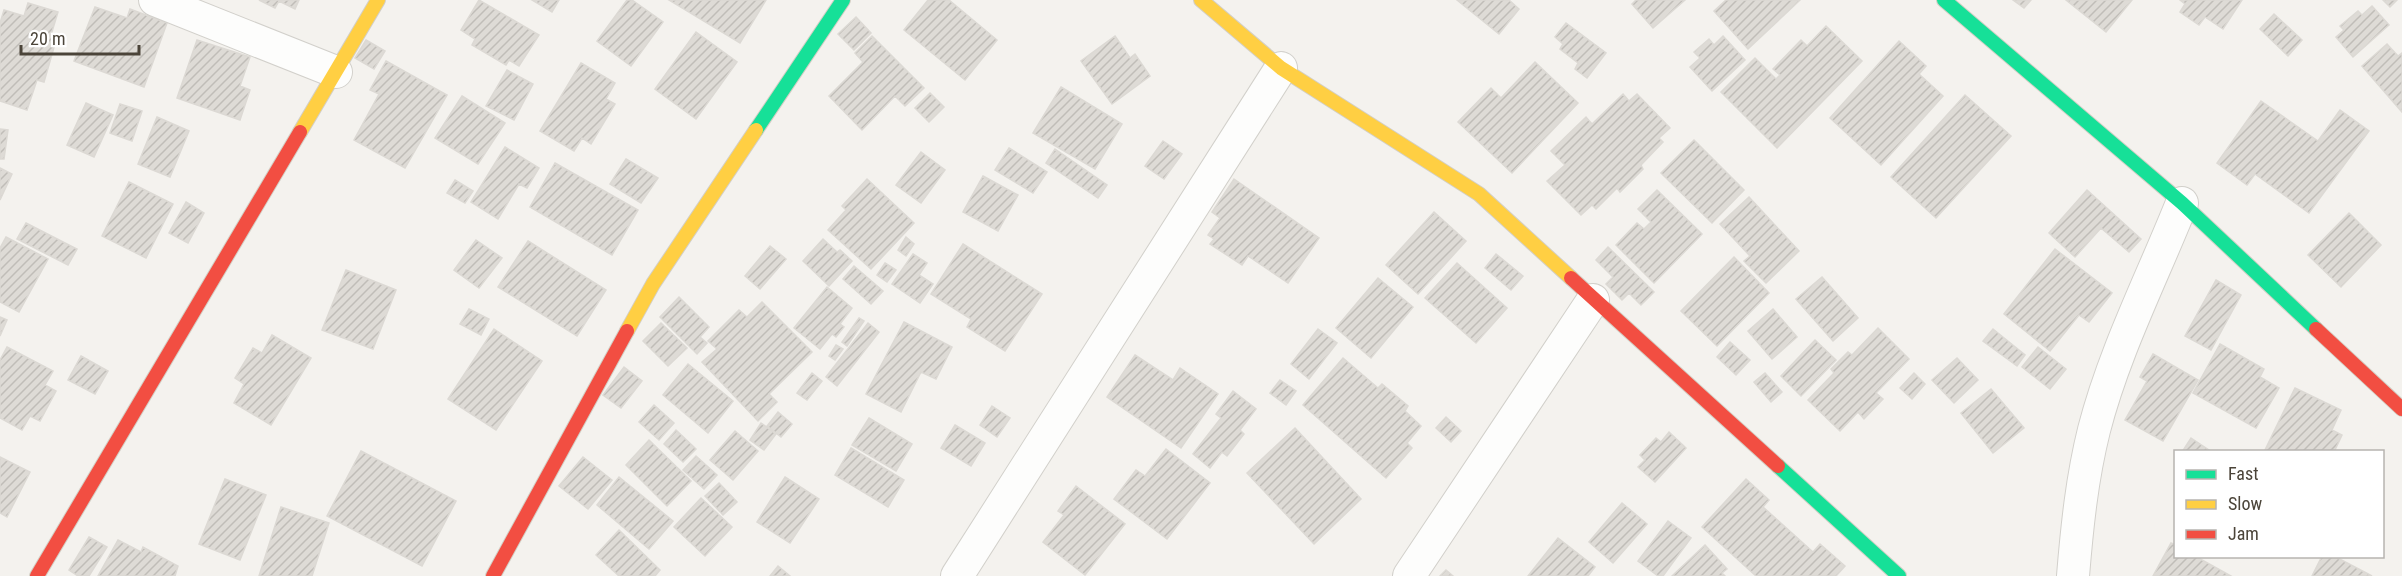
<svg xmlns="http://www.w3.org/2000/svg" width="2402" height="576" viewBox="0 0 2402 576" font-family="'Roboto Condensed',sans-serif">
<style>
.building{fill:url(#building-hatch);stroke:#dcd9d4;stroke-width:1.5}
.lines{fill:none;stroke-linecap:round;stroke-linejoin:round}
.street-casing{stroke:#d2d0cb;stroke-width:34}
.fast-casing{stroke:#d3cfc5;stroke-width:16}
.slow-casing{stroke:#d3cfc5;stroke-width:16}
.jam-casing{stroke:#d3cfc5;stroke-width:16}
.street{stroke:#fdfdfc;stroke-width:32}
.fast{stroke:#16e098;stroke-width:14}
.slow{stroke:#ffcf43;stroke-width:14}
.jam{stroke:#f24e42;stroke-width:14}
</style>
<defs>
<pattern id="building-hatch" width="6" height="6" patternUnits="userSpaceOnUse" patternTransform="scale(1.5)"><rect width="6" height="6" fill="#dedbd6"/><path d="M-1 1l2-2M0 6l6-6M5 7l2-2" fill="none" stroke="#c0bdb8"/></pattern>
</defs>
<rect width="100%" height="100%" fill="#f4f2ee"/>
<!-- building -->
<path class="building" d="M259,0H299L295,9L279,1L275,8Z
M479,0L539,35L519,66L509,60L506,65L472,45L475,39L461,30Z
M532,0H559L552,12Z
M627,0H632L663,22L631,66L597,41Z
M669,0H766L740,43Z
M928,0H949L997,40L965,80L904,30Z
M1457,0H1509L1519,9L1499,34Z
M1636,0H1685L1653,28L1632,4Z
M1726,0H1800L1748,49L1714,11Z
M2013,0H2031L2024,8Z
M2066,0H2132L2106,32Z
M2180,0H2242L2223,29L2205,17L2199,25L2180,12L2185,4Z
M2383,0H2397L2390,7Z
M28,3L58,12L51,35L57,37L44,82L37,80L27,110L0,101V23L4,10L24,16Z
M2372,6L2389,25L2353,57L2336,37L2344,30L2340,26L2358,11L2362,15Z
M95,7L127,18L130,9L167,23L144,87L74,61Z
M2274,14L2302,40L2288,56L2260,29Z
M856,17L871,33L854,50L838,34Z
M1566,23L1606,53L1587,78L1575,69L1578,63L1560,49L1563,44L1555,37Z
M1826,26L1862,61L1777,148L1721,92L1755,58L1776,79L1780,75L1773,69L1801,40L1807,46Z
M696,32L737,62L696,119L655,89Z
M872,36L924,88L905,106L895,96L862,130L829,96L863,62L855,53Z
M1115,36L1130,58L1135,54L1150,76L1112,104L1081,61Z
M1723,36L1745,60L1712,91L1690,67L1700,58L1694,52L1709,39L1714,45Z
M197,40L250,57L240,86L250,90L240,120L177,98Z
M366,40L385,51L374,69L355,58Z
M1899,41L1926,66L1919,74L1943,96L1881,165L1830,118Z
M2387,44L2398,56L2402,53V112L2362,66Z
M386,61L447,95L405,168L354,140L379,94L370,90Z
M1535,62L1578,103L1512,173L1458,122L1491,88L1501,98Z
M581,63L615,83L606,99L615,104L591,144L582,138L574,151L540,131Z
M507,70L533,84L514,120L486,106Z
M1061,87L1122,124L1095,169L1033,133Z
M930,93L944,107L929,122L915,108Z
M1623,94L1629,101L1637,94L1670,128L1659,138L1663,142L1641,165L1643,169L1620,192L1617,188L1596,209L1592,205L1581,215L1547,181L1565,165L1551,151L1586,117L1592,124Z
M1965,95L2011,136L1936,218L1891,177Z
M462,96L505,123L478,164L435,138Z
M2261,101L2318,141L2340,110L2369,131L2309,213L2255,174L2247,185L2217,163Z
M86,103L113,115L94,157L67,145Z
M120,104L142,111L132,141L110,133Z
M157,117L189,131L170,177L138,164Z
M0,129L8,130L4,159H0Z
M1694,140L1744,190L1712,223L1661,173Z
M1163,141L1182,154L1164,179L1145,166Z
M505,147L539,168L527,188L519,184L498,219L471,202Z
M1009,148L1047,172L1033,193L995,170Z
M1055,149L1107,185L1098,198L1046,163Z
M921,152L945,170L921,203L896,185Z
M626,159L658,178L641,203L610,184Z
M555,163L638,210L612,255L530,207Z
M0,168L12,174L0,200Z
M983,176L1018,195L998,231L963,212Z
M867,179L914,223L871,269L828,230L846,210L842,206Z
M1234,179L1319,238L1288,283L1248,256L1242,265L1210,244L1214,239L1208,235L1220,218L1212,212Z
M455,180L473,191L465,203L447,193Z
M129,182L173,204L146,258L102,236Z
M1657,190L1702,234L1654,283L1616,245L1637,223L1644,229L1651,222L1638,209Z
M2087,190L2141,239L2129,252L2101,228L2075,257L2049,233Z
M1749,197L1799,251L1766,283L1744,261L1750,256L1720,224Z
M186,202L204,213L188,243L169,233Z
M1434,212L1466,241L1418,294L1386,265Z
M2349,213L2381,245L2341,287L2308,255Z
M26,223L77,249L68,265L17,239Z
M6,237L48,259L19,312L0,302V248Z
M906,237L914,244L906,256L898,250Z
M823,239L837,252L840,250L852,261L829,286L803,261Z
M476,240L502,258L479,288L454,270Z
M528,241L606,290L577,336L498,287Z
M963,244L1042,294L1005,351L967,327L971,319L931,294Z
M770,246L786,259L760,289L745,276Z
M1608,247L1654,292L1641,305L1629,293L1622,300L1606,284L1613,277L1596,260Z
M2055,249L2112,293L2089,322L2079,315L2050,351L2004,314Z
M913,254L927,263L919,275L933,284L920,303L892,284Z
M1496,254L1523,276L1511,290L1485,268Z
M1734,257L1769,293L1717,346L1681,311Z
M885,263L896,270L887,282L877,275Z
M1457,263L1507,308L1476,343L1425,298Z
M854,266L883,291L871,304L843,279Z
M346,270L396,290L373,349L322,330Z
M1822,277L1858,318L1833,341L1796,299Z
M1378,278L1413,307L1371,358L1336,328Z
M2216,280L2241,295L2211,350L2185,336Z
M827,287L852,308L840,324L844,327L836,337L832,334L820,349L794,328Z
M679,297L709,327L700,337L707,343L697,354L660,317Z
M762,302L812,352L769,394L777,402L758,421L702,362L717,349L708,341L739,310L747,317Z
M469,309L489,319L481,335L460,324Z
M1773,309L1797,337L1772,359L1748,331Z
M0,317L7,320L0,336Z
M859,318L864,321L847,346L842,342Z
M904,322L952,347L936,379L921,372L901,412L866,394Z
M661,323L687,348L668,366L643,341Z
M868,323L879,332L837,386L826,377Z
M1878,328L1909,359L1876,393L1883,399L1864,419L1858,412L1840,431L1808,400L1834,373L1831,369L1848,352L1852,355Z
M494,329L542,361L496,430L448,399Z
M1318,329L1337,343L1309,379L1291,364Z
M1993,329L2025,355L2017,366L1983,341Z
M272,335L311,358L271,425L234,403L244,384L235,378L253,348L262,353Z
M1815,340L1836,360L1801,396L1781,376Z
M1730,342L1750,360L1736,375L1717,357Z
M2220,344L2264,369L2260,377L2279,388L2256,428L2193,393Z
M836,345L843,349L835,360L829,356Z
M7,347L53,371L45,385L56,391L40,421L30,416L22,430L0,418V360Z
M2038,347L2066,369L2050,389L2022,367Z
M2153,354L2198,380L2163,441L2125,420L2147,381L2140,377Z
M1135,355L1173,380L1180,368L1218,394L1181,448L1107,397Z
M81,356L108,371L95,394L68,380Z
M1343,358L1378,388L1382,384L1408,406L1405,411L1421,426L1407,443L1412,448L1386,478L1303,405Z
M1957,358L1978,380L1954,403L1932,380Z
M688,364L733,401L708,433L663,395Z
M624,367L642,381L621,408L603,395Z
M812,373L822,381L807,400L797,393Z
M1765,373L1782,392L1771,402L1754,382Z
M1914,373L1925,384L1912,399L1900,388Z
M1280,380L1296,391L1286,405L1270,393Z
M2295,388L2341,410L2332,430L2342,435L2334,452H2264Z
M1991,389L2024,428L1993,453L1961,413Z
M1233,391L1256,409L1240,430L1244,434L1227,456L1222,452L1210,468L1193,454L1221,418L1216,414Z
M654,405L674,423L659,440L639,422Z
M992,406L1010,418L997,437L980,425Z
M778,412L792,424L781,437L767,426Z
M1446,417L1461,431L1451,442L1436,428Z
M869,418L912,444L896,471L852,445Z
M761,423L776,434L764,450L750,440Z
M955,425L985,443L971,466L941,448Z
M1295,428L1361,499L1314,544L1247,473Z
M676,430L696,449L683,462L664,444Z
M735,431L758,451L733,480L710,460Z
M1669,432L1686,448L1655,482L1638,467L1645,460L1640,455L1656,438L1661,442Z
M2191,438L2212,452H2182Z
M649,440L691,481L667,506L626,465Z
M851,448L904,480L888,507L835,475Z
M1166,449L1210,483L1167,539L1114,499L1136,470L1145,476Z
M361,451L456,501L422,566L327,516Z
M696,456L717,475L704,489L683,470Z
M0,457L30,472L7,517L0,513Z
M583,457L612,480L588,509L559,486Z
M619,477L673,521L649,549L597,505Z
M785,477L819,499L790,543L757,522Z
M225,479L266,495L240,560L199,544Z
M1746,479L1769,500L1763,507L1813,552L1820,544L1845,566L1836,576H1756L1702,527Z
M719,483L737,502L723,515L705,496Z
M1076,486L1125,524L1085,575L1043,542L1064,515L1058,511Z
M701,498L732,527L705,556L674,527Z
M1622,503L1647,524L1613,563L1589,542Z
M281,507L329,523L312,576H259Z
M1668,521L1691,538L1663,576H1658L1638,561Z
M619,530L660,570L655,576H619L596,555Z
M89,537L107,547L89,576H78L69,570Z
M1558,538L1595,567L1588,576H1528Z
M118,540L141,552L143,547L178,566L175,576H98Z
M2171,543L2176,545V556H2195L2231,576H2153Z
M1705,545L1727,569L1722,573L1725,576H1672Z
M2322,556H2334L2372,576H2312Z
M778,566L790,576H770Z
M1446,570L1453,576H1440Z"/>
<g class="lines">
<defs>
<path id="street" d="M155,0L336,72
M957,576L1281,68
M1409,576L1593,300
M2073,576C2077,527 2082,478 2094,430C2114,352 2152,278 2182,203"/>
<path id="fast" d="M1944,0L2182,203L2316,329
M756,130L843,0
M1778,466L1899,576"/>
<path id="slow" d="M1201,0L1281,68L1479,194L1571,278
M300,132L378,0
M627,331L653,284L756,130"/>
<path id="jam" d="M1571,278L1778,466
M2316,329L2402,409
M37,576L300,132
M493,576L627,331"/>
</defs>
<!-- street casing -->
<use href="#street" class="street-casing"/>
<!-- fast casing -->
<use href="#fast" class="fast-casing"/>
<!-- slow casing -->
<use href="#slow" class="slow-casing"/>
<!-- jam casing -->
<use href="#jam" class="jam-casing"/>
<!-- street -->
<use href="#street" class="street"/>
<!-- fast -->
<use href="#fast" class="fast"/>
<!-- slow -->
<use href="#slow" class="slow"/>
<!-- jam -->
<use href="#jam" class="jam"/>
</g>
<!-- legend -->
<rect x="2174" y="450" width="210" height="108" fill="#ffffff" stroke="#b7b4b0" stroke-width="1.5"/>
<rect x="2186" y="470" width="30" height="9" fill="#16e098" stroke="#b7b4b0" stroke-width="1.5"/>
<text x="2228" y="480" font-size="18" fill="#4b4439">Fast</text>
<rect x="2186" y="500" width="30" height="9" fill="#ffcf43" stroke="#b7b4b0" stroke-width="1.5"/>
<text x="2228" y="510" font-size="18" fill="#4b4439">Slow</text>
<rect x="2186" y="530" width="30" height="9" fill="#f24e42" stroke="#b7b4b0" stroke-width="1.5"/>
<text x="2228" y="540" font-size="18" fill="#4b4439">Jam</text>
<!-- scale -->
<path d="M21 45v9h118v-9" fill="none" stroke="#4b4439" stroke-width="3"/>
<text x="30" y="45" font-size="18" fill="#4b4439" stroke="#ffffff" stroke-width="4.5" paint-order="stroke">20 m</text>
</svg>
